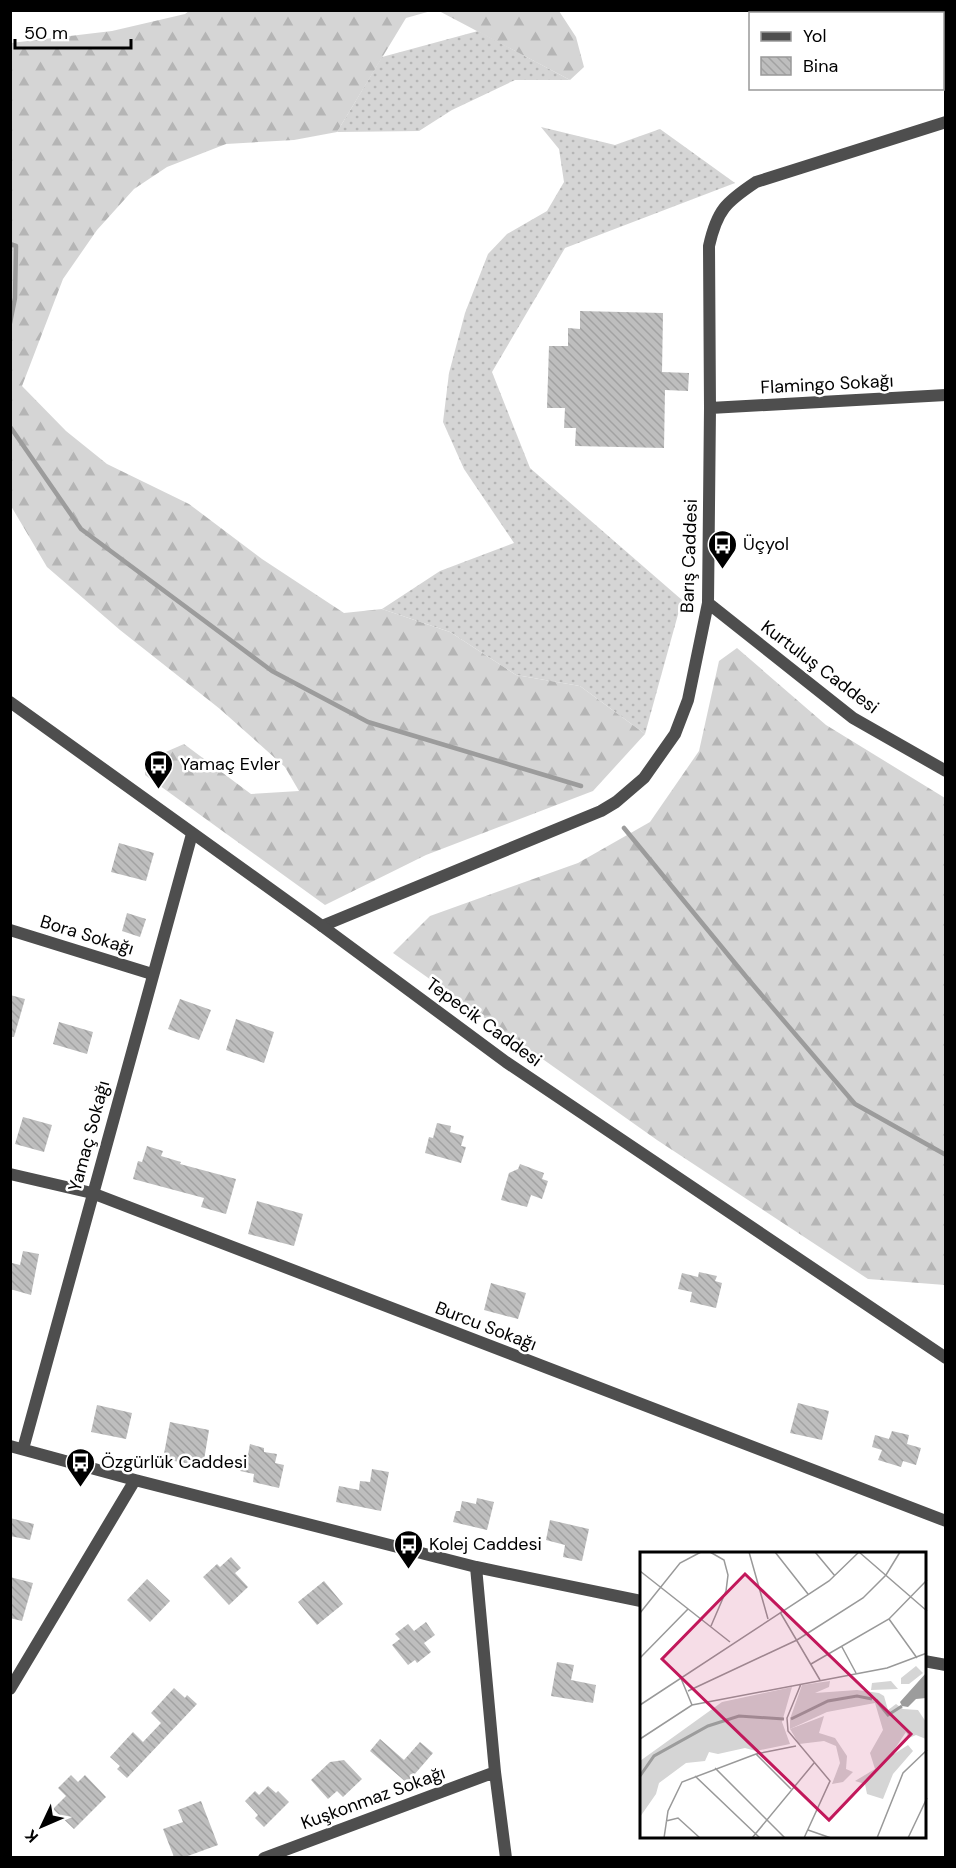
<svg xmlns="http://www.w3.org/2000/svg" width="956" height="1868" viewBox="0 0 956 1868" font-family="'DM Sans',sans-serif">
<style>
.grass{fill:url(#grass-dots)}
.forest{fill:url(#forest-firs)}
.lines{fill:none;stroke-linecap:round;stroke-linejoin:round}
.stream{stroke:#9c9c9c;stroke-width:4.5}
.building{fill:url(#building-back-hatch)}
.minor{stroke:#4e4e4e;stroke-width:12}
.tertiary{stroke:#4e4e4e;stroke-width:12}
.labels{text-anchor:middle;stroke-width:5;stroke-linejoin:round;paint-order:stroke}
.street-label{font-size:18px;fill:#000;stroke:#fff}
.poi-label{font-size:18px;fill:#000;stroke:#fff;text-anchor:start}
.inset-river{fill:none;stroke:#9c9c9c;stroke-width:3}
.inset-road{fill:none;stroke:#999;stroke-width:1.5}
.view{fill:#c2185b;fill-opacity:0.15;stroke:#c2185b;stroke-width:3}
.inset-edge{fill:none;stroke:#000;stroke-width:3}
</style>
<defs>
<pattern id="grass-dots" width="8" height="8" patternUnits="userSpaceOnUse" patternTransform="scale(1.5)"><rect width="8" height="8" fill="#d5d5d5"/><path d="M2 2h.1M6 6h.1" fill="none" stroke="#b5b5b5" stroke-width="1.8" stroke-linecap="round"/></pattern>
<pattern id="forest-firs" width="22" height="20" patternUnits="userSpaceOnUse" patternTransform="scale(1.5)"><rect width="22" height="20" fill="#d5d5d5"/><path d="M5 1l3.5 6h-7zM16 11l3.5 6h-7z" fill="#b5b5b5"/></pattern>
<pattern id="building-back-hatch" width="6" height="6" patternUnits="userSpaceOnUse" patternTransform="scale(1.5)"><rect width="6" height="6" fill="#bebebe"/><path d="M-1 5l2 2M0 0l6 6M5-1l2 2" fill="none" stroke="#a2a2a2"/></pattern>
</defs>
<rect width="100%" height="100%" fill="#fff"/>
<!-- grass -->
<path class="grass" d="M478,31L570,80H515L452,110L419,131L337,132L382,57Z
M541,127L615,145L660,129L735,183L565,248L492,372L530,468L682,600L645,734L580,686L516,675L450,632L382,609L440,571L514,543L464,469L443,422L449,373L465,313L488,254L507,234L547,211L564,182L559,149Z"/>
<!-- forest -->
<path class="forest" d="M189,11H431L406,18L337,132L294,140L226,144L167,167L134,189L97,230L63,279L22,386L66,431L107,464L189,504L262,559L344,613L382,609L450,632L516,675L580,686L645,734L593,791L426,855L325,905L145,775V761L184,744L251,794L299,791L285,767L220,709L120,630L47,567L11,506V43L112,31L185,14Z
M439,11H559L576,37L584,67L570,80Z
M737,648L826,725L945,798V1285L868,1279L657,1140L393,953L430,916L578,863L650,822L699,751L719,661Z"/>
<g class="lines">
<!-- stream -->
<path class="stream" d="M10,244L16,246L15,298L10,323
M11,428L81,529L272,671L368,722L581,786
M624,828L748,979L855,1104L946,1155"/>
</g>
<!-- building -->
<path class="building" d="M580,311L663,313L662,372L689,373L688,391L665,390L664,448L575,446L576,428H564L565,408H547L549,346H568V328L580,329Z
M119,843L154,853L146,881L111,872Z
M127,913L146,919L140,937L122,931Z
M10,995L25,999L14,1037H10Z
M180,999L211,1010L199,1040L168,1029Z
M236,1019L274,1032L264,1063L226,1050Z
M59,1022L93,1032L87,1054L53,1044Z
M23,1117L52,1125L44,1152L15,1144Z
M437,1123L451,1126L450,1132L464,1136L461,1146L466,1147L461,1163L425,1153L429,1137L433,1138Z
M147,1146L163,1151L161,1156L181,1162L180,1164L236,1179L226,1214L201,1207L204,1198L133,1179L138,1161L142,1162Z
M520,1164L544,1173L542,1179L548,1181L542,1199L531,1195L527,1207L501,1200L509,1173L518,1169Z
M257,1201L303,1214L294,1246L248,1234Z
M23,1251L39,1254L31,1295L10,1289L12,1263L20,1265Z
M699,1272L717,1276L715,1281L722,1283L716,1308L690,1302L692,1292L678,1289L682,1273L698,1277Z
M491,1283L526,1293L518,1319L484,1310Z
M798,1403L829,1411L822,1440L790,1433Z
M97,1405L132,1413L126,1439L91,1432Z
M170,1422L209,1430L203,1466L163,1459Z
M892,1431L909,1435L907,1444L921,1448L916,1465L903,1461L901,1467L878,1460L882,1450L872,1447L875,1435L889,1439Z
M250,1444L264,1448V1452L277,1454L275,1463L284,1465L279,1488L253,1482L254,1474L240,1471L243,1454L248,1455Z
M372,1469L389,1472L381,1511L336,1502L339,1486L359,1490L360,1481L370,1482Z
M477,1498L494,1502L487,1530L453,1522L456,1511H460L462,1501L476,1504Z
M10,1518L34,1524L30,1540L10,1536Z
M550,1520L589,1529L582,1561L563,1557L565,1545L546,1540Z
M231,1557L241,1568L235,1573L248,1587L229,1605L203,1577L217,1564L220,1567Z
M10,1577L33,1583L22,1621L10,1618Z
M147,1579L170,1601L150,1622L127,1600Z
M324,1581L343,1604L317,1625L298,1602Z
M426,1622L435,1635L424,1643L431,1652L417,1663L415,1660L408,1665L392,1645L400,1639L395,1634L408,1624L414,1631Z
M557,1662L574,1665L571,1680L596,1685L593,1703L551,1696Z
M174,1688L185,1698L187,1695L197,1704L127,1778L117,1769L120,1766L110,1757L133,1732L143,1742L161,1723L151,1713Z
M380,1739L404,1760L420,1742L433,1753L407,1783L370,1751Z
M344,1760L362,1779L343,1797L337,1791L328,1799L311,1780L330,1762Z
M71,1775L78,1782L85,1775L106,1797L74,1829L53,1809L66,1796L58,1788Z
M268,1786L276,1793L278,1791L289,1802L264,1827L255,1818L258,1815L245,1801L255,1791L259,1795Z
M201,1801L218,1845L185,1857H174L163,1829L183,1822L178,1810Z"/>
<g class="lines">
<!-- minor -->
<path class="minor" d="M710,408L946,395
M708,603L853,718L946,771
M322,926L601,811L616,802L644,778L675,734L688,700L708,603L710,408L709,246C717,210 726,202 756,182L946,122
M10,930L152,974
M10,1174L92,1193L946,1521
M10,1446L135,1480L476,1567L641,1601
M23,1449L192,834
M476,1567L495,1772L506,1858
M924,1661L946,1665
M10,1689L135,1480
M264,1858L495,1772"/>
<!-- tertiary -->
<path class="tertiary" d="M10,702L322,926L506,1062L946,1358"/>
</g>
<!-- icons -->
<defs>
<symbol id="bus-pin" viewBox="-11 -11 22 30"><path d="M0 17L-7.5 6A9.5 9.5 0 1 1 7.5 6Z" fill="#000" stroke="#fff"/><path d="M-5-6H5V4H4V6H2V4H-2V6H-4V4H-5ZM-3.5-4V0h7V-4ZM-3.5 1.2v1.5H-2V1.2ZM2 1.2v1.5H3.5V1.2Z" fill="#fff"/></symbol>
</defs>
<g fill-rule="evenodd">
<use href="#bus-pin" x="706" y="528" width="33" height="45"/>
<use href="#bus-pin" x="142" y="748" width="33" height="45"/>
<use href="#bus-pin" x="64" y="1446" width="33" height="45"/>
<use href="#bus-pin" x="392" y="1528" width="33" height="45"/>
</g>
<g class="labels">
<!-- street labels -->
<g class="street-label">
<text transform="translate(827 384) rotate(-3)" y="6">Flamingo Sokağı</text>
<text transform="translate(689 556) rotate(-88)" y="6">Barış Caddesi</text>
<text transform="translate(820 667) rotate(37)" y="6">Kurtuluş Caddesi</text>
<text transform="translate(87 935) rotate(17)" y="6">Bora Sokağı</text>
<text transform="translate(484 1022) rotate(36)" y="6">Tepecik Caddesi</text>
<text transform="translate(89 1136) rotate(-75)" y="6">Yamaç Sokağı</text>
<text transform="translate(486 1326) rotate(21)" y="6">Burcu Sokağı</text>
<text transform="translate(373 1798) rotate(-20)" y="6">Kuşkonmaz Sokağı</text>
</g>
<!-- poi labels -->
<g class="poi-label">
<text x="743" y="550">Üçyol</text>
<text x="180" y="770">Yamaç Evler</text>
<text x="101" y="1468">Özgürlük Caddesi</text>
<text x="429" y="1550">Kolej Caddesi</text>
</g>
</g>
<!-- overview -->
<g transform="translate(640 1552)">
<rect width="286" height="286" fill="#fff"/>
<path d="M184,164L179,181L195,186L207,204L206,217L213,220L203,230L192,232L200,211L196,194L184,189L159,192L150,177Z" fill="#d5d5d5"/>
<path d="M276,114L283,121L269,132H261V126ZM190,129L189,135L175,141L217,138L239,141L244,144L248,158L256,152L263,157L278,158L286,170V187L276,183L269,186L266,180L254,198V202L268,193L273,199L253,222L243,247L227,242L225,232L215,229L235,217L230,201L243,178L235,151L187,160L150,177V167L162,133ZM251,129L258,137L231,138L232,131ZM152,135L142,170L150,192L116,199L105,196L78,202L69,200L65,209L46,211L19,231L16,242L0,265V209L82,150Z" fill="#d5d5d5"/>
<path d="M286,121V146L276,147L268,155L262,154L260,150Z" fill="#9c9c9c"/>
<path class="inset-river" d="M236,148L248,163L262,154M151,167L188,149L217,144L232,147M0,224L14,204L68,174L99,164L144,167"/>
<path class="inset-road" d="M70,0L84,8L88,23L86,39L71,74M109,0L128,67M135,0L168,42M175,0L195,24M219,0L287,59M0,19L90,90M140,60L180,128M0,61L40,11L61,0M249,67L277,106M202,95L216,121M0,106L48,57M171,112L249,67L287,28M40,124L52,153M161,132L147,166L148,179L190,229L164,286M48,139L157,88L223,46L246,23L260,0M0,153L189,29L219,0M0,187L52,153L247,116L287,101M116,202L151,237M75,216L145,286M55,224L120,286M26,269L38,266L60,286M168,278L191,286M24,286L28,259L42,230L116,202L156,194M112,286L174,211M237,286L263,221L287,198M268,286L287,246"/>
<path class="view" d="M105,22L271,182L189,268L22,107Z"/>
<rect width="286" height="286" class="inset-edge"/>
</g>
<!-- border -->
<rect width="956" height="1868" fill="none" stroke="#000000" stroke-width="24"/>
<!-- legend -->
<rect x="749" y="12" width="195" height="78" fill="#ffffff" stroke="#999999" stroke-width="1.5"/>
<rect x="761" y="32" width="30" height="9" fill="#4e4e4e" stroke="#999999" stroke-width="1.5"/>
<text x="803" y="42" font-size="18" fill="#000000">Yol</text>
<rect x="761" y="57" width="30" height="18" fill="url(#building-back-hatch)" stroke="#999999" stroke-width="1.5"/>
<text x="803" y="72" font-size="18" fill="#000000">Bina</text>
<!-- north arrow -->
<g transform="translate(42 1826) rotate(226)" stroke="#ffffff" stroke-width="4.5" paint-order="stroke">
<path d="M0-4.5L10 22L0 15L-10 22Z" fill="#000000"/>
<text y="-9" font-size="16" font-weight="bold" text-anchor="middle" fill="#000000">K</text>
</g>
<!-- scale -->
<path d="M15 39v9h116v-9" fill="none" stroke="#000000" stroke-width="3"/>
<text x="24" y="39" font-size="18" fill="#000000" stroke="#ffffff" stroke-width="4.5" paint-order="stroke">50 m</text>
</svg>
